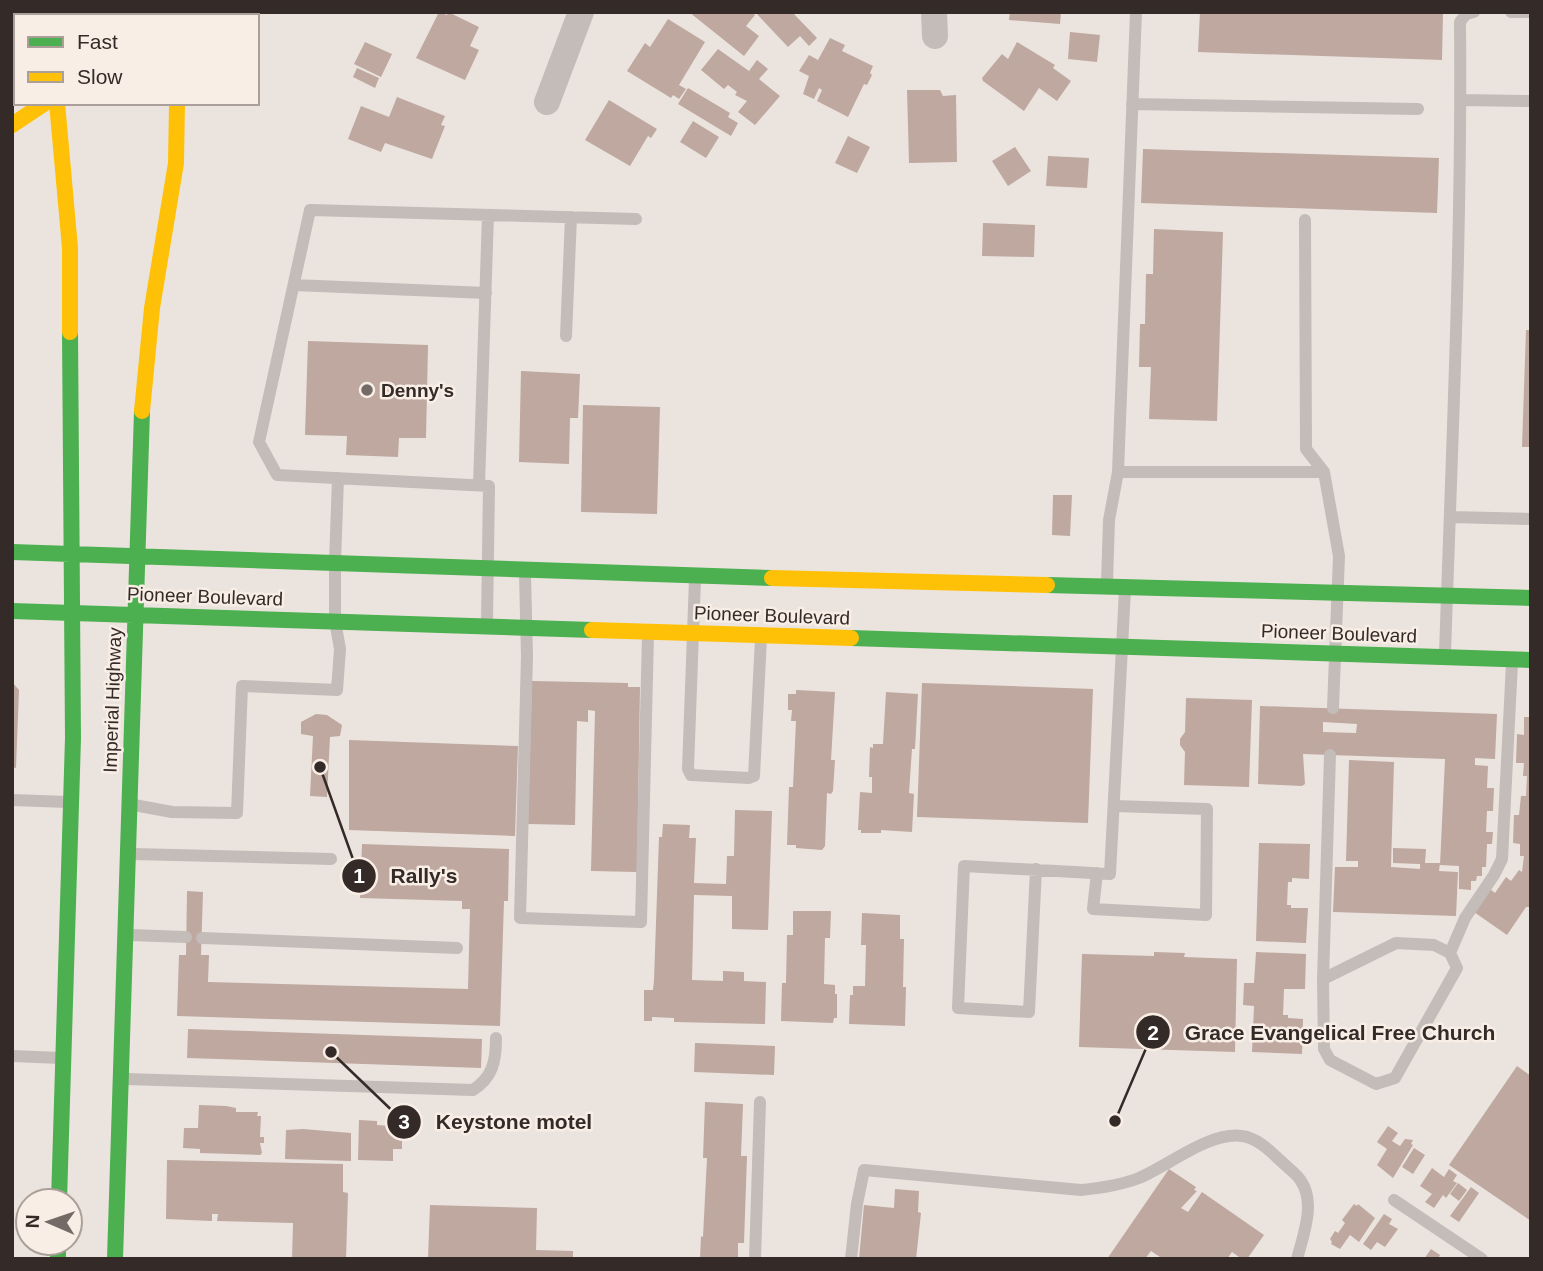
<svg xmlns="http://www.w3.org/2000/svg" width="1543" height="1271" viewBox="0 0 1543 1271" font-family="Helvetica,sans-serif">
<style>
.building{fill:#bea8a0;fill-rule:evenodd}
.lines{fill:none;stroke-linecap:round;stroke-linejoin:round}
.lane{stroke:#c3bcb8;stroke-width:12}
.street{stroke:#c3bcb8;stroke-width:26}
.fast{stroke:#4caf50;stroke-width:16}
.slow{stroke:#ffc107;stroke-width:16}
.poi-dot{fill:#746b67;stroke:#f8eee5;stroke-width:2.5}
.labels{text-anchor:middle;stroke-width:5;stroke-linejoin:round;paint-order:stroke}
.poi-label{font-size:19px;font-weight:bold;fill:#342a27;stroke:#f8eee5;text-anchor:start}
.street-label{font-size:19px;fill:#342a27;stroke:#f8eee5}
.leader{fill:none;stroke:#342a27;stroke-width:2.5}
.callout-dot{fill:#342a27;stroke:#f8eee5;stroke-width:2.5}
.mark-label{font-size:21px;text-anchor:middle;font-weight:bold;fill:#fff}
.callout-label{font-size:21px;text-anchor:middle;font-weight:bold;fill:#342a27;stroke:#f8eee5;stroke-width:5;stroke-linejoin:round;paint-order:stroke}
</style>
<rect width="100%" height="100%" fill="#ebe4de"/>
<!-- building -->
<path class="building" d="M439,12L447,15L448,12L479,27L470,46L479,50L465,80L416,58Z
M689,12H752L755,15L746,26L759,36L744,56Z
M755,12H792L817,38L809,46L800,36L788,47Z
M1010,12H1061L1060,24L1009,20Z
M1200,12H1443L1442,60L1198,52Z
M668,19L705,42L679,85L686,89L679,99L673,95L671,98L627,71L645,43L650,47Z
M1070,32L1100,35L1097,62L1068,59Z
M830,38L845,45L842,51L873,66L870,73L872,75L867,85L864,84L848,117L817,101L822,90L819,88L814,99L803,94L809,76L799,71L809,55L818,60Z
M365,42L392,54L381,77L354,64Z
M1017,42L1055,65L1053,68L1071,81L1057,101L1039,88L1024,111L983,81L982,78L1002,54L1008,59Z
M718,49L749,71L757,60L768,69L759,79L780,96L755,125L738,112L747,101L735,95L737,92L728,85L724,89L701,70Z
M357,68L379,78L375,88L353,77Z
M688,88L730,113L728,117L738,123L731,136L678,104Z
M907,90H940L943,96L956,95L957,162L909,163Z
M397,97L445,116L441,125L445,126L432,159L385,143L381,152L348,139L361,106L389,117Z
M609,100L657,129L651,138L648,136L630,166L585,140Z
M693,121L719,137L706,158L680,142Z
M848,136L870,147L857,173L835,163Z
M1015,147L1031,171L1008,186L992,161Z
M1143,149L1439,158L1437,213L1141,203Z
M1048,156L1089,158L1087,188L1046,186Z
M983,223L1035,225L1034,257L982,256Z
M1154,229L1223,232L1217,421L1149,419L1151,367H1139L1140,324H1145L1146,274H1153Z
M1526,330H1531V447H1522Z
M308,341L428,345L426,438H399L398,457L346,455L347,436L305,435Z
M521,371L580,374L578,418H570L569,464L519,462Z
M583,405L660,407L657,514L581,512Z
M1053,495H1072L1070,536L1052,535Z
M532,681L628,683V687H640L637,872L591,871L595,711L588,710V722L577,721L575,825L528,824Z
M12,682L19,690L16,768L12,767Z
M922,683L1093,689L1088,823L917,817Z
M796,690L835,692L831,760H835L833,791L831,794L827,793L825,846L822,850L796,848V845H787L789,787H793L796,721H791L792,710H788V694H796Z
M886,692L918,694L915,749H912L909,793L914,794L912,832L881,830V833H861V830H858L860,792L872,793V777H869L870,747L873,748V744H883Z
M1186,698L1252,700L1249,787L1184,785L1185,752L1180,745V739L1185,732Z
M1260,706L1497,714L1495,759L1475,758V765L1488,766L1487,788H1494L1493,811H1487L1486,832H1493L1492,844H1487L1486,867H1482V876H1477L1476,881H1471V890L1459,889V866L1440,865L1445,759L1303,754L1305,784L1302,786L1258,784ZM1323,722L1357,724L1356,733L1323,732Z
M316,714L327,715L342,725L340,736L330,737L327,797L310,796L313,736L301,734V722Z
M1524,717H1531V900L1529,903L1531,907H1526L1507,935L1474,912L1490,889L1495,893L1506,877L1511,881L1519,870L1522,872L1524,856H1520V844L1513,843L1514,815H1519L1521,796H1526L1527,776H1523L1524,763H1516L1517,734L1524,735Z
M349,740L518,746L515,836L349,830Z
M1349,760L1394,762L1391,867L1420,869V864L1393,863V848L1426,849L1425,863H1440L1439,871L1458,872L1456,916L1333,912L1335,867H1358V861H1346Z
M735,810L772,811L768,930L732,929V896L694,895L692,980L723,981V971L744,972V981L766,982L765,1024L674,1022V1018L652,1017V1021H644V990H653L654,980L659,837H662L663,824L690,825L689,838H696L694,883L726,884L727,856H734Z
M1259,843L1310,844L1309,879L1292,878V882H1288L1287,905H1291V908H1308L1306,943L1256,941Z
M362,844L509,849L508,901H504L500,1026L177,1016L179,955H186L187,891L203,892L201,955H209L208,982L468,989L470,909H462V901L360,898Z
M793,911H831L830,938H825L824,984L835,985V994H837V1018H834L833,1023L781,1021L782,983H786L787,935H793Z
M862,913L900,915V939H904L903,987H906L905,1026L849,1024L850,995H853V986H865L866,945H861Z
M1154,952L1185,953L1184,957L1237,959L1235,1052L1079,1047L1082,954L1154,956Z
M1256,952L1306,954L1305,989H1284L1283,1015H1288V1018L1303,1019L1302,1054L1252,1052L1254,1006L1243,1005L1244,983H1254Z
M188,1029L482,1039L481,1068L187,1058Z
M695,1043L775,1046L774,1075L694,1072Z
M1517,1066L1531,1076V1221L1449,1165Z
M705,1102L743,1104L741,1156H747L744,1243H738V1259H700L701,1236L703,1237L707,1158H703Z
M199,1105L226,1106L236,1108V1112H258L257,1116H261L260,1137H264V1143H260L262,1153L260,1155L200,1153V1149L183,1148L184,1128H198Z
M359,1120L377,1121V1125L391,1126V1132H402V1149H393V1161L358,1160Z
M1388,1126L1398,1133L1392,1141L1400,1146L1405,1139L1413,1140L1411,1144L1413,1145L1393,1178L1377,1165L1387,1149L1377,1142Z
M303,1129L351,1133V1161L285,1159L286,1130Z
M1414,1148L1425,1155L1413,1174L1402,1167Z
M167,1160L343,1164V1192L348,1193L346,1259H292L293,1223L217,1221L218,1214H212V1221L166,1219Z
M1432,1168L1444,1177L1449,1169L1457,1175L1453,1181L1457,1183L1446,1198L1443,1195L1434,1208L1425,1202L1432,1194L1420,1186Z
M1169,1169L1196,1187L1194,1190L1197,1191L1181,1208L1188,1212L1202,1192L1264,1235L1247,1259H1242L1232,1252L1227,1259H1163L1151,1251L1145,1259H1107Z
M1458,1183L1467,1190L1459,1201L1450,1194Z
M1471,1187L1479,1193L1459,1222L1450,1216Z
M895,1189L919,1191L918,1212L921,1213L916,1259H859L864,1205L894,1208Z
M1354,1204L1357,1206L1358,1204L1375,1218L1359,1242L1350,1235L1340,1249L1331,1244L1332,1242L1330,1239L1335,1231L1338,1233L1345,1223L1342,1220Z
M430,1205L537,1208L536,1250L573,1251V1259H428Z
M1384,1214L1392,1219L1389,1224L1398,1229L1385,1247L1377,1242L1371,1250L1363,1244Z
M1431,1249L1440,1255L1438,1259H1424Z"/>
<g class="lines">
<!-- lane -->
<path class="lane" d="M1511,12H1531
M1461,100L1531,101
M1132,104L1418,109
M1305,220L1306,449L1324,472
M294,285L486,293
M566,336L571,217
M1118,472L1136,12
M479,485L488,215
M1451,517L1531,519
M525,574L527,656L520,918L641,922L648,635
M695,579L688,769L691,775L749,778L754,776L761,638
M1107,583L1109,520L1118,472H1324L1339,556L1333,708
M487,621L489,486L277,475L259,442L310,210L636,219
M1445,654C1452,443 1462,232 1460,22L1466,14L1474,12
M12,800L68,802
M134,805L172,812L237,813L242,686L337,690L340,649L335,621V563L338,478
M132,854L331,859
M1036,869L1029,1012L958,1008L964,866L1110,874L1125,590
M1097,873L1093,909L1206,915L1207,809L1114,806
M130,935L186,937
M202,938L457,948
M1450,953L1465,918L1494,875L1502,859L1512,663
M1323,979L1396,943L1434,945L1450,953L1457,968L1395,1078L1376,1084L1330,1060L1324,1049L1323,979L1330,755
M12,1056L61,1058
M126,1079L473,1090C493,1077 496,1061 496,1038
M1394,1200L1482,1259
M755,1259L760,1102
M851,1259L857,1204L864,1170L1081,1190C1101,1188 1121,1185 1139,1178C1168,1166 1210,1131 1242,1136C1258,1138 1271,1152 1282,1162C1288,1168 1297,1174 1301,1181C1316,1203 1303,1236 1297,1259"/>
<!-- street -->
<path class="street" d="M934,12L935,36
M547,102L581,12"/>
<!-- fast -->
<path class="fast" d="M58,12V16
M161,16L166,12
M12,552L772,578
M1047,585L1531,598
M12,611L592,630
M851,638L1531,660
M59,1201L73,738L70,332
M58,1243V1259
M115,1259L142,411"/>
<!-- slow -->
<path class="slow" d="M57,103L70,248V332
M12,125L45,103
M142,411L152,308L176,163L177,103
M772,578L1047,585
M592,630L851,638"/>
</g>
<!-- markers -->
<circle class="poi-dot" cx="367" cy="390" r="7"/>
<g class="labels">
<!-- poi labels -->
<g class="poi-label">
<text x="381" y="397">Denny's</text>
</g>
<!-- street labels -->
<g class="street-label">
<text transform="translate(205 596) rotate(2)" y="7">Pioneer Boulevard</text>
<text transform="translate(772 615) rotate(2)" y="7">Pioneer Boulevard</text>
<text transform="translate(1339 633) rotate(2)" y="7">Pioneer Boulevard</text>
<text transform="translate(112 700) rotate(-88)" y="7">Imperial Highway</text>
</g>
</g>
<!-- callouts -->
<path class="leader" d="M320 767L359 876M1115 1121L1153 1032M331 1052L404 1122"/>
<g class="callout-dot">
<circle cx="320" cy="767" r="7"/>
<circle cx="1115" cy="1121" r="7"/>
<circle cx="331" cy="1052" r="7"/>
<circle cx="359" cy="876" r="18"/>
<circle cx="1153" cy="1032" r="18"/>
<circle cx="404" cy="1122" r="18"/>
</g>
<g class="mark-label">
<text x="359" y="883">1</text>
<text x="1153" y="1040">2</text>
<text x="404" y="1129">3</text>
</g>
<g class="callout-label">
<text x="424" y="883">Rally's</text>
<text x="1340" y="1040">Grace Evangelical Free Church</text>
<text x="514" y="1129">Keystone motel</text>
</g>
<!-- border -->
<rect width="1543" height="1271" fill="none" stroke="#342a27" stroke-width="28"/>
<!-- legend -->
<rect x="14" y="14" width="245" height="91" fill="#f8eee5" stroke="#aaa099" stroke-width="2"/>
<rect x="28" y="37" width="35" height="10" fill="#4caf50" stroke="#aaa099" stroke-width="2"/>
<text x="77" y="49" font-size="21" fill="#342a27">Fast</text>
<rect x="28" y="72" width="35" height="10" fill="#ffc107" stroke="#aaa099" stroke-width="2"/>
<text x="77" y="84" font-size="21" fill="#342a27">Slow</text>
<!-- north arrow -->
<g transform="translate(49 1222) rotate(272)"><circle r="33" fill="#f8eee5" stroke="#aaa099" stroke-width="2"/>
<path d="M0-5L12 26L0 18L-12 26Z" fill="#746b67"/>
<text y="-10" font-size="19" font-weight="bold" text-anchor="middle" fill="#342a27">N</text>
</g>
</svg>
